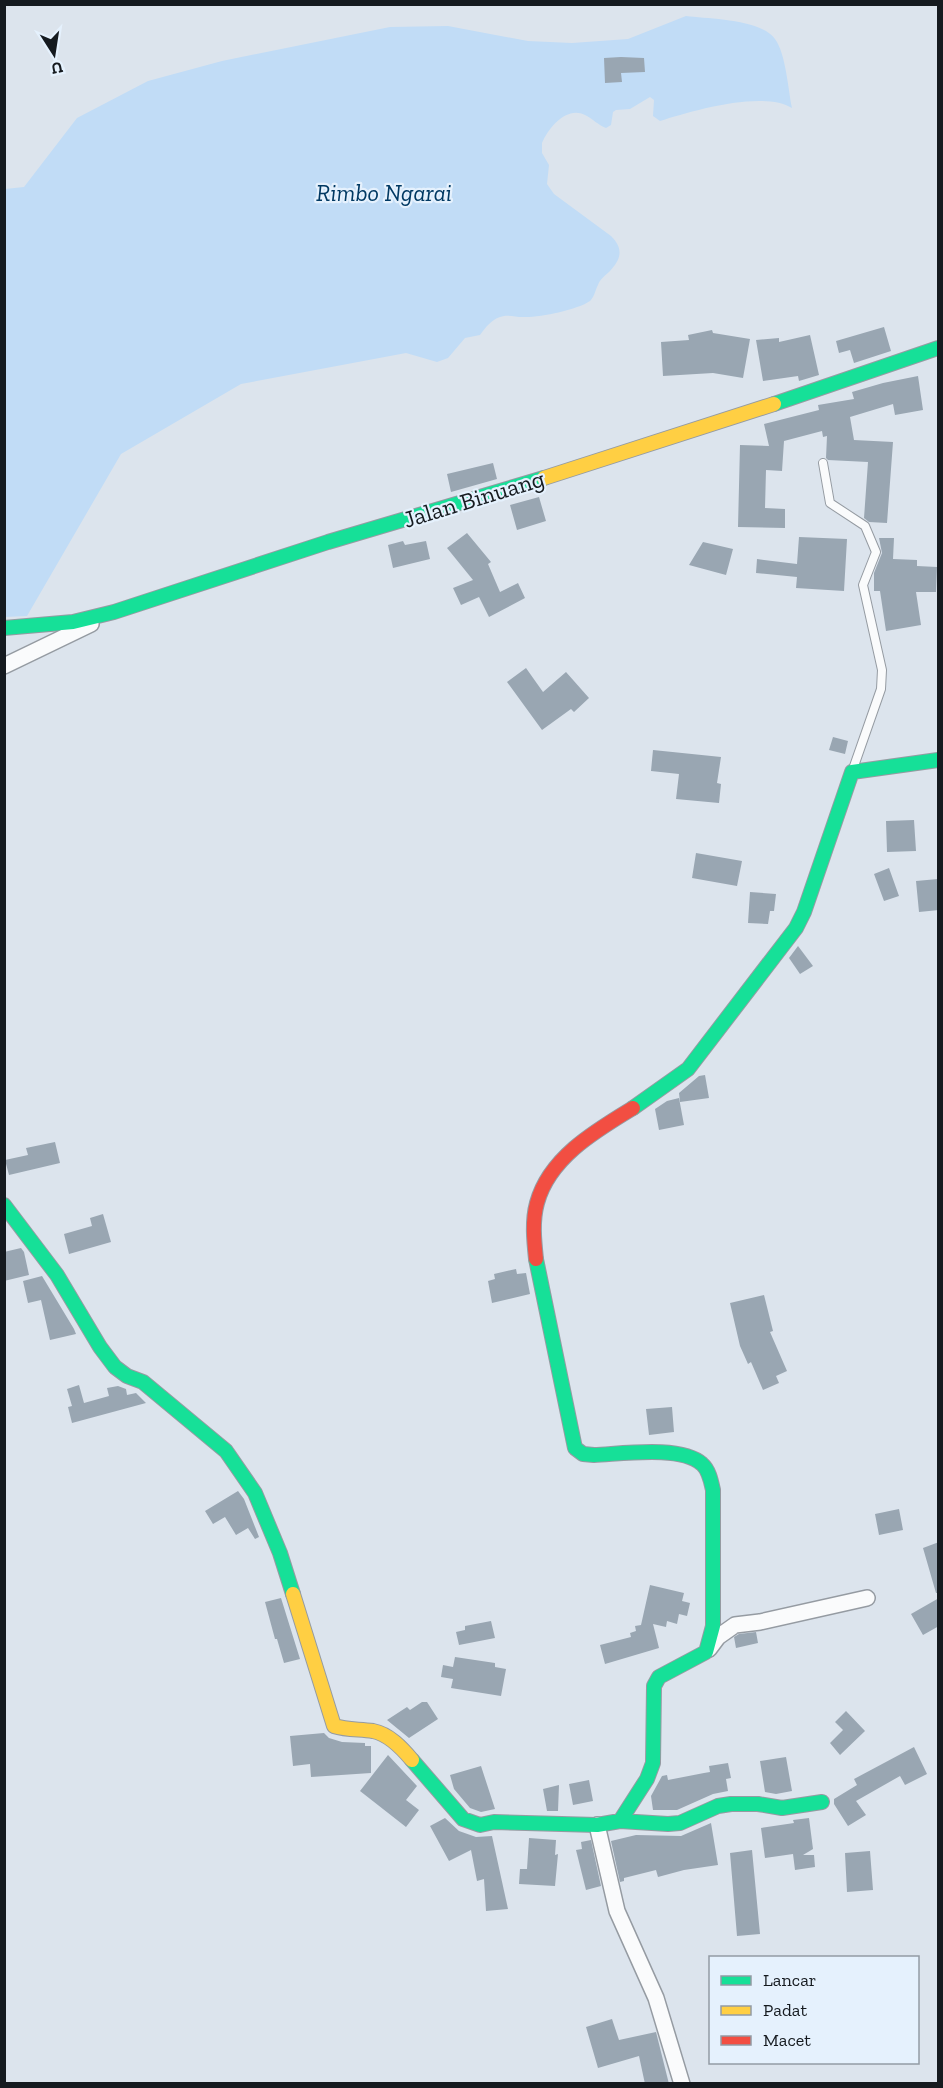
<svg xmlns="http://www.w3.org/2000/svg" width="943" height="2088" viewBox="0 0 943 2088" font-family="'Zilla Slab',serif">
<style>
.green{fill:#c1dcf6}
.building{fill:#99a6b2}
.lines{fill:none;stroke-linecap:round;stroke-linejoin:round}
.lane-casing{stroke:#959ba2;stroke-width:10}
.street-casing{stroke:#959ba2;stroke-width:18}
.fast-casing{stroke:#959ba2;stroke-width:16}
.slow-casing{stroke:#959ba2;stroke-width:16}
.jam-casing{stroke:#959ba2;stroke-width:16}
.lane{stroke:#fafbfc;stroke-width:8}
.street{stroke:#fafbfc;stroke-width:15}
.fast{stroke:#16e098;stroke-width:14}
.slow{stroke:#ffcf43;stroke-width:14}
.jam{stroke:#f24e42;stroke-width:14}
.labels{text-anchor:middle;stroke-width:4.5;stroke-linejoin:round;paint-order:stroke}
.park-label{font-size:24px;font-style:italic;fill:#003963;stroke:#e5f1fd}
.street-label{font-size:24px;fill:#151a1f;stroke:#e5f1fd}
</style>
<rect width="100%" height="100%" fill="#dce4ed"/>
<!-- green -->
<path class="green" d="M686,16C709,19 761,19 775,39C786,54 788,89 792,108C763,90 691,111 660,121L653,116L654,100L650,97L630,109L616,110L613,112L611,125L606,128C598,125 593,119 585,115C567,106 549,127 542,143V153L549,165L547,184L554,194L611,236C624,249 621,259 610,271C606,275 600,279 598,285C595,290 595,296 590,301C577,310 538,318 523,317C515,317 508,314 500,317C491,320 486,327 480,335L465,338L448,358L437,362L406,353L241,384L121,454L27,616L5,617V189L24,187L77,118L148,81L222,61L390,27L448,26L528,41L572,43L628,39Z"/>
<!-- building -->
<path class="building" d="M621,57L644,58L645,72L621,73L622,82L605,83L604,58Z
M884,327L891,351L854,363L850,350L839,353L836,341Z
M712,330L713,333L750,339L743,378L713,373L663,376L661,342L689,340L688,335Z
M810,335L819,375L799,381L798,376L763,381L756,340L779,338V342Z
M918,376L923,410L895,415L893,404L850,417L854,440L893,442L887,523L869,522L864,518L868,462L828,460L826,458L827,436L823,437L822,431L784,441L782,471L766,470L765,508L785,509V528L738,527L740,445L769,446L764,424L819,410L818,405L854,399L852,392L883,383Z
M493,463L497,479L451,492L447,474Z
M539,497L546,521L517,530L510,505Z
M467,533L491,562L488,564L500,592L518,583L525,598L489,617L479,597L461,605L453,588L473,580L447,548Z
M799,537L847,539L844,591L796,588L797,577L756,573L757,559L797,564Z
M879,538H894L893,559L917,560V566L937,567L936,592H916L921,625L886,631L880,591H874V573L882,553Z
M403,541L405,545L426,541L430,559L393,568L388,545Z
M703,542L733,549L726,575L689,565Z
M526,668L543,692L566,672L589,698L574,712L571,709L542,730L507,682Z
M833,737L848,741L845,754L829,750Z
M653,750L721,757L717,783L721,784L719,803L676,799L679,774L651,771Z
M914,820L916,851L887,852L886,821Z
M696,853L742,861L737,886L692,878Z
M889,868L899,896L884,901L874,874Z
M938,879L939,910L919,912L916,881Z
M750,892L776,894L774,911H770L768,924L748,923Z
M798,946L813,966L800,974L789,958Z
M705,1075L709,1098L680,1102L679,1093L699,1076Z
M679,1098L684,1125L659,1130L655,1109L667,1101Z
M55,1142L60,1163L9,1175L5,1160L28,1155L26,1148Z
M103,1214L111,1242L69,1254L64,1234L92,1226L90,1218Z
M21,1248L24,1252L29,1275L4,1281V1252Z
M516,1269L517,1274L526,1273L530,1294L492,1303L488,1281L495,1279L494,1274Z
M42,1276L74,1329L76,1334L50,1340L41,1300L28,1303L23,1281Z
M764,1295L773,1331L770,1332L787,1371L776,1376L779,1383L763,1390L751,1362L748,1364L740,1346L730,1303Z
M79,1385L84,1403L109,1396L107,1388L118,1386L126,1389L127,1395L136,1393L146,1403L72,1423L68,1407L72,1406L67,1389Z
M672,1407L674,1432L649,1435L646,1409Z
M238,1491L244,1499L259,1537L255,1539L248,1528L236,1535L225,1517L213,1524L205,1511Z
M899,1509L903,1530L879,1535L875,1514Z
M939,1542V1593H936L923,1548Z
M650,1585L684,1593L682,1601L690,1603L687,1616L679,1614L677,1624L667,1621L666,1627L653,1624L659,1648L605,1664L600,1645L631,1637L630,1633L636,1631L635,1626L641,1625Z
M281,1598L300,1659L284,1663L277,1639H275L265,1602Z
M939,1598V1626L923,1635L911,1614Z
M491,1621L495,1638L459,1645L456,1632L465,1630V1626Z
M756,1632L758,1643L736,1648L734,1637L739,1634Z
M455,1657L495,1663V1667L506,1669L501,1696L451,1688L453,1679L441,1677L443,1665L453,1667Z
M422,1702H427L438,1719L409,1738L387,1720L407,1707L410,1710Z
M846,1711L865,1731L840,1755L830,1743L843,1730L835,1722Z
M324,1733L329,1738L342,1742L365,1743V1746H371V1773L311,1777L310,1764L293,1766L290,1736Z
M914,1747L927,1774L905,1785L900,1776L856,1801L866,1815L848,1826L834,1804V1799L857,1785L854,1779Z
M388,1755L417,1786L406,1800L419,1810L406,1827L360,1791Z
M786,1757L792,1791L776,1794L765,1792L760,1761Z
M728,1763L731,1778L726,1779L728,1791L713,1794L677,1810H653L651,1796L662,1776L667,1775L668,1780L704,1773L710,1772L709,1766Z
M481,1766L495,1809L481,1812L470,1808L454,1789L450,1775Z
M589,1780L593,1801L573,1805L569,1784Z
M559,1785L558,1811H547L543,1789Z
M445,1818L459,1831L476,1837L492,1836L508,1909L486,1911L484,1879L477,1881L471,1850L449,1861L430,1826Z
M809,1818L813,1849L803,1855H814L815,1867L795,1870L793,1854L765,1858L761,1828L794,1823L793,1820Z
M711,1823L718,1865L684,1870L658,1877L656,1870L624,1878V1881L620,1882L611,1841L636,1835L681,1836Z
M529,1838L556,1840L555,1855L558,1854L555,1886L519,1884L520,1869H527Z
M591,1840L601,1886L586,1890L576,1850L582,1849L581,1842Z
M752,1850L760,1934L737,1936L730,1853Z
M870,1851L873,1890L847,1892L845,1853Z
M612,2019L619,2040L656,2032L669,2084H645L639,2056L598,2068L586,2027Z"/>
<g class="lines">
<defs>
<path id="lane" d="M823,463L830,503L865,526L876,552L863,585L882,670L881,689L853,769"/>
<path id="street" d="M4,666L91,624
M709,1649L718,1637L735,1625L760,1622L867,1598
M597,1825L617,1911L656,1998L682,2084"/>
<path id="fast" d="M774,404L938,348
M4,628L73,622L114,612L328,542L544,478
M633,1108L688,1069L796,928L804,912L852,772L938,760
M4,1205L57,1275L100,1347L115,1367L127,1376L143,1382L226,1451L255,1493L280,1553L293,1594
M536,1259L575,1448L583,1454L594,1455C621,1454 681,1445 702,1464C709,1470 711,1481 713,1490V1626L706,1652L659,1677L654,1686L653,1763L647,1779L620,1821
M412,1760L463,1819L480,1825L494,1822L597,1825L620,1821L668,1824L680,1823L718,1806L731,1804H758L782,1808L822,1802"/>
<path id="slow" d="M544,478L774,404
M293,1594L334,1726C347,1730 359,1729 373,1731C389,1734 402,1748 412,1760"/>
<path id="jam" d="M536,1259C534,1240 532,1221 537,1203C549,1158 595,1131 633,1108"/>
</defs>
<!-- lane casing -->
<use href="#lane" class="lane-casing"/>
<!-- street casing -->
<use href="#street" class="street-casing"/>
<!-- fast casing -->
<use href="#fast" class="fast-casing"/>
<!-- slow casing -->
<use href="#slow" class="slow-casing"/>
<!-- jam casing -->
<use href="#jam" class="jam-casing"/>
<!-- lane -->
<use href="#lane" class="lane"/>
<!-- street -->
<use href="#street" class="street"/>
<!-- fast -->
<use href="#fast" class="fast"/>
<!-- slow -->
<use href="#slow" class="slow"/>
<!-- jam -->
<use href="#jam" class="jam"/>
</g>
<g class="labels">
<!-- park labels -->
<g class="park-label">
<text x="384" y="201">Rimbo Ngarai</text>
</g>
<!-- street labels -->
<g class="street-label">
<text transform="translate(474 499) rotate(-17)" y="8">Jalan Binuang</text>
</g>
</g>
<!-- border -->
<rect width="943" height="2088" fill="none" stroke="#151a1f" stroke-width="12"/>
<!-- legend -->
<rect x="709" y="1956" width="210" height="108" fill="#e5f1fd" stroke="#929ba4" stroke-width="1.5"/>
<rect x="721" y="1976" width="30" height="9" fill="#16e098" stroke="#929ba4" stroke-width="1.5"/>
<text x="763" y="1986" font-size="18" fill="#151a1f">Lancar</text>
<rect x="721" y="2006" width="30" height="9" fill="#ffcf43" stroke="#929ba4" stroke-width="1.5"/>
<text x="763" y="2016" font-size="18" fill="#151a1f">Padat</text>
<rect x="721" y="2036" width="30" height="9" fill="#f24e42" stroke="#929ba4" stroke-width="1.5"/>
<text x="763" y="2046" font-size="18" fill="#151a1f">Macet</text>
<!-- north arrow -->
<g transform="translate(54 54) rotate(168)" stroke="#e5f1fd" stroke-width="4.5" paint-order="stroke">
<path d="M0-4.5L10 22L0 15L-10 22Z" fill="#151a1f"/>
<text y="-9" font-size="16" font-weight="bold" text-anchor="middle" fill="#151a1f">U</text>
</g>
</svg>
